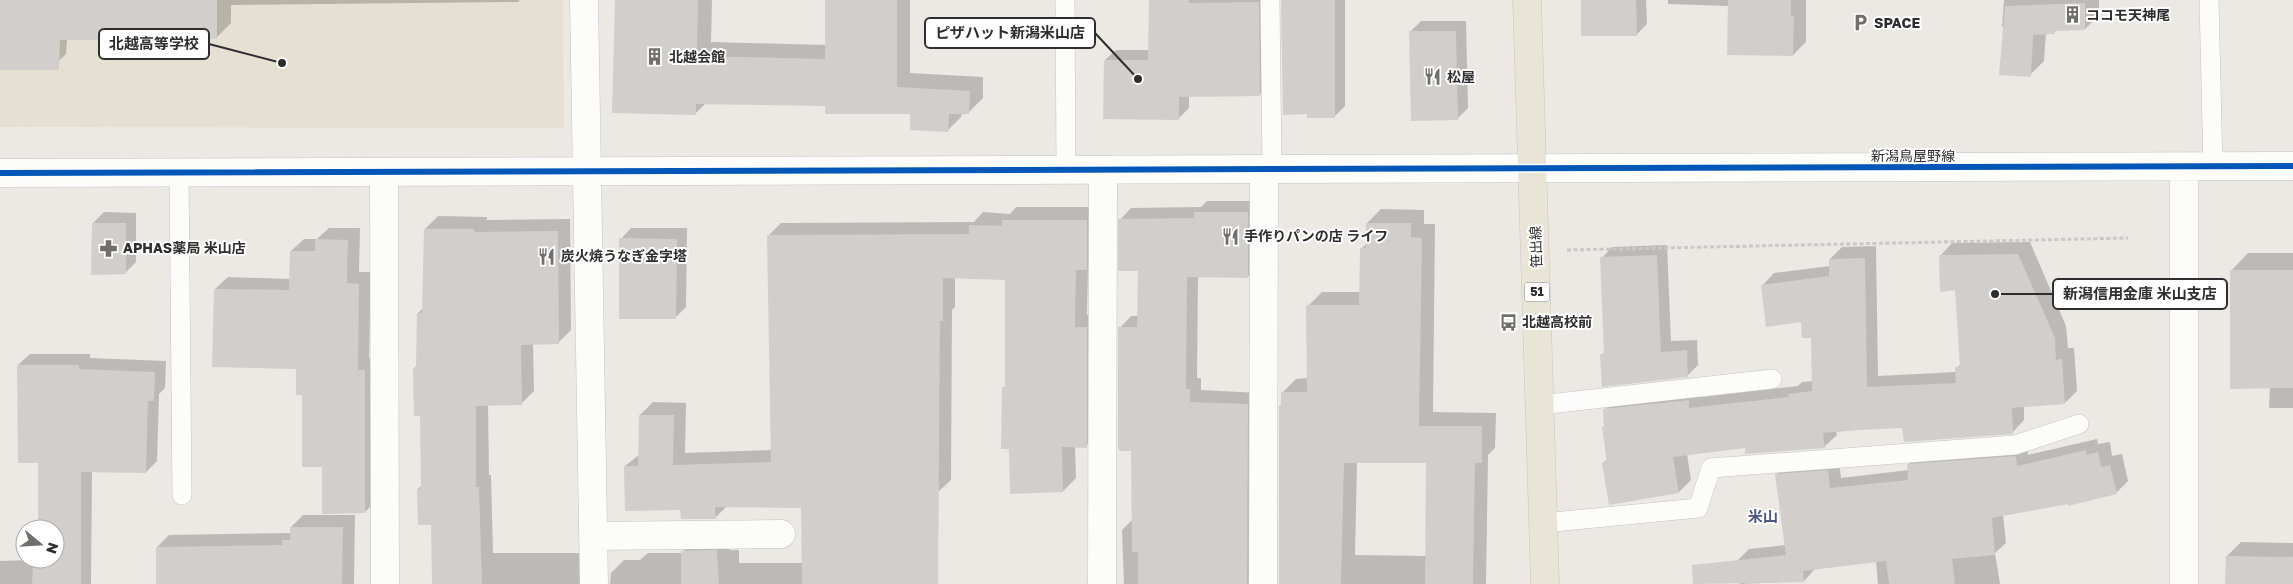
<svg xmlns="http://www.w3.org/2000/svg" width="2293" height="584" viewBox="0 0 2293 584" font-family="'Golos Text','Noto Sans JP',sans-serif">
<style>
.education{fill:#e6e0d3}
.shadow{fill:#0003;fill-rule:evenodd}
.building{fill:#d1cecb}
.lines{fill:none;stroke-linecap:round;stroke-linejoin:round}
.service-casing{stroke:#c5c4c5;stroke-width:20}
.minor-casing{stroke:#c5c4c5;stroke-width:29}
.tertiary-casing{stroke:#c5c4c5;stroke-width:29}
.primary-casing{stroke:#c6c5c4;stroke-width:29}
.path{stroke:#c9c9c8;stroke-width:3;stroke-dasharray:4 2.5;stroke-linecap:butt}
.service{stroke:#fcfcfb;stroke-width:19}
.minor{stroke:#fcfcfb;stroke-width:28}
.tertiary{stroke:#fcfcfb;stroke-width:28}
.primary{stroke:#e8e4d6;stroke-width:28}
.cycleway-casing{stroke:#fff;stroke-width:9}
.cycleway{stroke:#0057b8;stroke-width:6}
.labels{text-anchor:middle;stroke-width:4;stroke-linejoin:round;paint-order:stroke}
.shield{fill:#fff;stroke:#6d6d6d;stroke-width:1}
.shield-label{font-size:12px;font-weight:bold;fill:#2e2e2e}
.poi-label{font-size:14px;font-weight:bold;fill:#2e2e2e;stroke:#fff;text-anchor:start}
.street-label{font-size:14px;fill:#2e2e2e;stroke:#fff}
.neighbourhood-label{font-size:15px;font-weight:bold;fill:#4d5680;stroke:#fff}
.leader{fill:none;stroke:#2e2e2e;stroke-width:2}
.callout-dot{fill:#2e2e2e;stroke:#fff;stroke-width:2}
.callout{fill:#fff;stroke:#2e2e2e;stroke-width:2}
.callout-label{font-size:15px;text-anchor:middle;font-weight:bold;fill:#2e2e2e}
</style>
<rect width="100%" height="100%" fill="#ece8e4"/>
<!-- education -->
<path class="education" d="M0,0H563L564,128L0,127Z"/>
<!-- shadow -->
<path class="shadow" d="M0,0H70L66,54L51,68H0Z
M90,0H520L518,2L231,5V23L217,37Z
M616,0H712L711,42L826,45L827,0H910V73L983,77V98L969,112H962L961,117L947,131L912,112L826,105L706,103L695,114Z
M1151,0H1269L1270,84L1259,95L1189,96V108L1178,119L1105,60L1116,50H1149Z
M1282,0H1345V106L1334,117Z
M1582,0H1646L1647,24L1636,35Z
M1668,0H1806V42L1793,55L1729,6L1668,4Z
M2004,0H2099V15L2085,29L2058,30L2054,33H2046L2044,61L2030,75L2005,27H2002Z
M1421,21H1466L1468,108L1457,119L1410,32Z
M1207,201H1259V265L1248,277L1198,276L1197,378H1201V390L1259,393L1261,584H1124L1122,530L1133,519L1132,450L1120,328L1131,316H1139V270L1120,220L1131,208L1201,207Z
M1016,207H1100L1099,256L1088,267L1087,315H1099V433L1086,446H1075L1076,478L1063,491L1011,447L1004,388L1006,385V278L955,277V307L952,310L951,480L938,492L929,584H610L611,573L624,560H640L648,553H682L695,538H730V550H739V563H803L802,507L727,506L715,518L682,508L625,466L640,454V415L653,402L686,403L685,453L772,450L768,236L781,223L974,222L983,212L1010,214Z
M1381,209L1424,210V224H1435L1433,412L1496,413L1495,448L1488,455L1486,584H1280V406L1282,404V393L1296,379L1308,378V306L1322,292H1361V249L1367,243V223ZM1357,462H1427L1426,556L1355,555Z
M104,212L136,213V262L125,273L93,223Z
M438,216L487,217V220L570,219L571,330L558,343L533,344L534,391L521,404H488L489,475H491L493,553H590L598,584H433L432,523L418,489L422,485L421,415L414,369L417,365L418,313L423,308L425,229Z
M329,228H360L359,272H371L369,358H376L377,500L365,512L324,465L297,367L215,289L228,277L291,279V251L304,239H317Z
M631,228H687L686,307L675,318L621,239Z
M2030,242L2066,326L2068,348H2074L2077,391L2065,403L2024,406V420L2012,433L1903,426L1836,431L1837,435L1824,447L1746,446L1687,454L1691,480L1679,492L1603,463L1608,459L1603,428L1605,426V410L1617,398L1700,388L1701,397L1798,386L1802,382L1813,381L1812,336L1802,321L1762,286L1774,273L1830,266V259L1842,247L1876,246L1878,376L1957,372V368L1961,364L1956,288L1940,256L1952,243Z
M1667,245L1671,341L1697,340L1698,365L1687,376L1602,355L1605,351L1602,258L1612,247Z
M2248,253H2293V408H2269L2270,387L2231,271Z
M30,354H90V358L166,361L165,388L159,394L157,461L146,472L92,471L91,584H0V561L55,559V529H36L40,525L39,462L18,365Z
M2097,439L2098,444L2110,442L2112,456L2122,454L2128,481L2116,493L2003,514L2006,543L1995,553L2000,584H1878L1876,561L1815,569L1804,581L1740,584L1738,560L1749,549L1786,545L1776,475L1788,463L1839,460L1841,478L1909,470L1908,465L1919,453L2027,445L2028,455Z
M303,515H355L354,584H157V547L169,535L291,533V527Z
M2241,542L2293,543V584H2227V556Z"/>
<!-- building -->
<path class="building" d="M0,0H217V39L60,40L59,70H0Z
M615,0H698L697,56L825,59V0H897V87L970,91L969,114H949L948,132L910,130V114H825V106L696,104V115L612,113Z
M1149,0H1189V3L1259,2L1260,96L1179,97V120L1103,119L1104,60H1148Z
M1281,0H1335V118H1307V114L1283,115Z
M1581,0H1636L1637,36H1581Z
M1728,0H1791V16H1794L1793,56L1727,55Z
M2085,3V30L2055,31V34L2033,35L2031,77L1999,75L2005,6Z
M1412,31H1456L1458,120L1411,121L1409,32Z
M1194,212H1248V278L1187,277L1186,389H1190V402L1248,404L1247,584H1138V552H1132L1131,451H1120L1118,448V327H1137L1138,271H1118V219L1194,218Z
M1002,220H1087V270H1076L1075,327H1087V448L1062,447L1063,492L1010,494L1009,449H1001L1002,387H1005V280L943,278V321H940L938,584H802L801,508L715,507L716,519H681L680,510L625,511L624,466H638L639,415H674L673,465L771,462L767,235L969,234V225L1002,226Z
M92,223H126V274L91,275Z
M1366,223H1411V237L1422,238L1419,426H1482V463H1475L1473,584H1425L1426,463H1344L1341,584H1279V406H1281V392H1307L1306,305H1359L1360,248H1366Z
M424,229H474V232L558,231L559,344L521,345L522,405L476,406V487H479L482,584H432L431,525H418L417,489H421L420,416H414L413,368H416L417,313H422Z
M619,238L677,239L676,319H619Z
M315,239L348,240L347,283L359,284L358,370H365V513L322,514V467H302V395H296V369L212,367L214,289L289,290L290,251H315Z
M2018,254L2055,338L2056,360L2062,359L2065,404L2012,408L2013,434L1904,442L1902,428L1860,430L1823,433L1825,448L1745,454V448L1673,457L1679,493L1609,505L1602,463L1607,462L1602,427H1604L1603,409L1689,400V408L1789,397L1788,394L1812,391L1811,338H1802L1801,322L1766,327L1761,285L1829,276V259L1865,258L1867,387L1956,383L1955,367H1960L1955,290L1940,292L1939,255Z
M1657,255L1661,352L1687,350L1688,377L1602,387L1600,354H1604L1600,257Z
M2230,270H2293V388L2230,389Z
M17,365H79V369L155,372L154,401H148L146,473L81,472V584H32L33,559H55V529H34H38V463H18Z
M2086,450V455L2098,452L2101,467L2110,465L2117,494L2068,506V504L1992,518L1995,555L1952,559L1955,584H1889L1886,561L1803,571L1804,582L1693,584L1692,565L1786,555L1775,474L1828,470L1830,488L1908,480L1907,464L2016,456L2017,466Z
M290,527H343L342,584H156V547L282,545V540H290Z
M717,550L719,584H681V551Z
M2226,556L2293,557V584H2225Z"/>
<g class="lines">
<defs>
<path id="service" d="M1065,0L1066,170
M1270,0L1272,170
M2209,0L2213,168
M179,172L182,495
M1540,405L1772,379
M1543,523L1698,508L1711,468L2015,445L2079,424"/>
<path id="minor" d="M584,0L594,584
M384,172L385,584
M593,536L781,534
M1102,584L1103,170
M1263,584L1264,169"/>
<path id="tertiary" d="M2184,168V584
M0,173L2293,166"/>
<path id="primary" d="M1527,0L1545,584"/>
</defs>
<!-- service casing -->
<use href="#service" class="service-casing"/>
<!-- minor casing -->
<use href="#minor" class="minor-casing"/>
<!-- tertiary casing -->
<use href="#tertiary" class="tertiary-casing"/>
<!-- primary casing -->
<use href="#primary" class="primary-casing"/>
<!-- path -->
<path class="path" d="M1567,250L2128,238"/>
<!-- service -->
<use href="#service" class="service"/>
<!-- minor -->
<use href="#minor" class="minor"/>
<!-- tertiary -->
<use href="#tertiary" class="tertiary"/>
<!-- primary -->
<use href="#primary" class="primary"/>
<defs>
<path id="cycleway" d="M0,173L2293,166"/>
</defs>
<!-- cycleway casing -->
<use href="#cycleway" class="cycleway-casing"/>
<!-- cycleway -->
<use href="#cycleway" class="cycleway"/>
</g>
<!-- icons -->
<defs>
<symbol id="building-bare" viewBox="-9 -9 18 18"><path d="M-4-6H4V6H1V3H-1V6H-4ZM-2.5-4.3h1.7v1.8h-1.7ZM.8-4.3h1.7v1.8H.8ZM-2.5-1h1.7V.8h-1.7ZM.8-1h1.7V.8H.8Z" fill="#706f6e" stroke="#fff" stroke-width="2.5" paint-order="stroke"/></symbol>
<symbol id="parking-bare" viewBox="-9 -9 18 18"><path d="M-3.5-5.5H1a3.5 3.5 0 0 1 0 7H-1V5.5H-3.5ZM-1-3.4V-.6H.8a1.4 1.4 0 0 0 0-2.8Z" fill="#706f6e" stroke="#fff" stroke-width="2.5" paint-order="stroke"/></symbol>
<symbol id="restaurant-bare" viewBox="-9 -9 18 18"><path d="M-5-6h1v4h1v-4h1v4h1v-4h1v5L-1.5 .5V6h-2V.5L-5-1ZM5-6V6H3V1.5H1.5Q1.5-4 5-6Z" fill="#706f6e" stroke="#fff" stroke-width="2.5" paint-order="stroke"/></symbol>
<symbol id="pharmacy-bare" viewBox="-9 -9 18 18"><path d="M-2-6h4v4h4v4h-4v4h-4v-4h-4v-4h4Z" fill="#706f6e" stroke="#fff" stroke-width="2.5" paint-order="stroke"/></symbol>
<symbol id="bus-bare" viewBox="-9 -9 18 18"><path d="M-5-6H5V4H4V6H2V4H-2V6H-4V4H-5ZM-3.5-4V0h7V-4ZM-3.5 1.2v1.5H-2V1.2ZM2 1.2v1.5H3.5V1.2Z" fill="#706f6e" stroke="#fff" stroke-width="2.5" paint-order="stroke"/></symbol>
</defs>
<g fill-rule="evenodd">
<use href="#building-bare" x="2060" y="2" width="25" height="25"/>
<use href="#parking-bare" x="1848" y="10" width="25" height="25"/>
<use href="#building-bare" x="642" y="44" width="25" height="25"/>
<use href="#restaurant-bare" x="1420" y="64" width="25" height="25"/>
<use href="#restaurant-bare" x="1218" y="224" width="25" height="25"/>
<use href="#pharmacy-bare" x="96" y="236" width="25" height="25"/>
<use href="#restaurant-bare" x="534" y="244" width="25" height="25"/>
<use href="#bus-bare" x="1496" y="310" width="25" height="25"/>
</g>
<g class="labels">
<!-- shield labels -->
<rect class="shield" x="1524.5" y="282.5" width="25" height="19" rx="4"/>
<g class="shield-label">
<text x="1537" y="296">51</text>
</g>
<!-- poi labels -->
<g class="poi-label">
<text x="2086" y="20">ココモ天神尾</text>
<text x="1874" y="28">SPACE</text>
<text x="669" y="62">北越会館</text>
<text x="1447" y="82">松屋</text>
<text x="1244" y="241">手作りパンの店 ライフ</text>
<text x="123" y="253">APHAS薬局 米山店</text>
<text x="561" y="261">炭火焼うなぎ金字塔</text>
<text x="1522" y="327">北越高校前</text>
</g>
<!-- street labels -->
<g class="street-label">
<text x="1913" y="161">新潟鳥屋野線</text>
<text transform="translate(1536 247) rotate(-92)" y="5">笹出線</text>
</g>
<!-- neighbourhood labels -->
<g class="neighbourhood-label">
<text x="1763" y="522">米山</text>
</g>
</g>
<!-- callouts -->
<path class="leader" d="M1138 79L1095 33M282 63L209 44M1995 294L2053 294"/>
<g class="callout-dot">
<circle cx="1138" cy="79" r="5"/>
<circle cx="282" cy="63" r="5"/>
<circle cx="1995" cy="294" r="5"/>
</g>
<g class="callout">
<rect x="925" y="18" width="170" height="30" rx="5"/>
<rect x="99" y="29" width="110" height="30" rx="5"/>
<rect x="2053" y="279" width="174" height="30" rx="5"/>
</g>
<g class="callout-label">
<text x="1010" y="38">ピザハット新潟米山店</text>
<text x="154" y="49">北越高等学校</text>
<text x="2140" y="299">新潟信用金庫 米山支店</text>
</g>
<!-- north arrow -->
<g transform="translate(40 544) rotate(108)"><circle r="24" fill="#ffffff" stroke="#ababab"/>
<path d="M0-4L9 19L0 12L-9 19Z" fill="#706f6e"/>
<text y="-8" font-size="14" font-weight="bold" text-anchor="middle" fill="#2e2e2e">N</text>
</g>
</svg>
